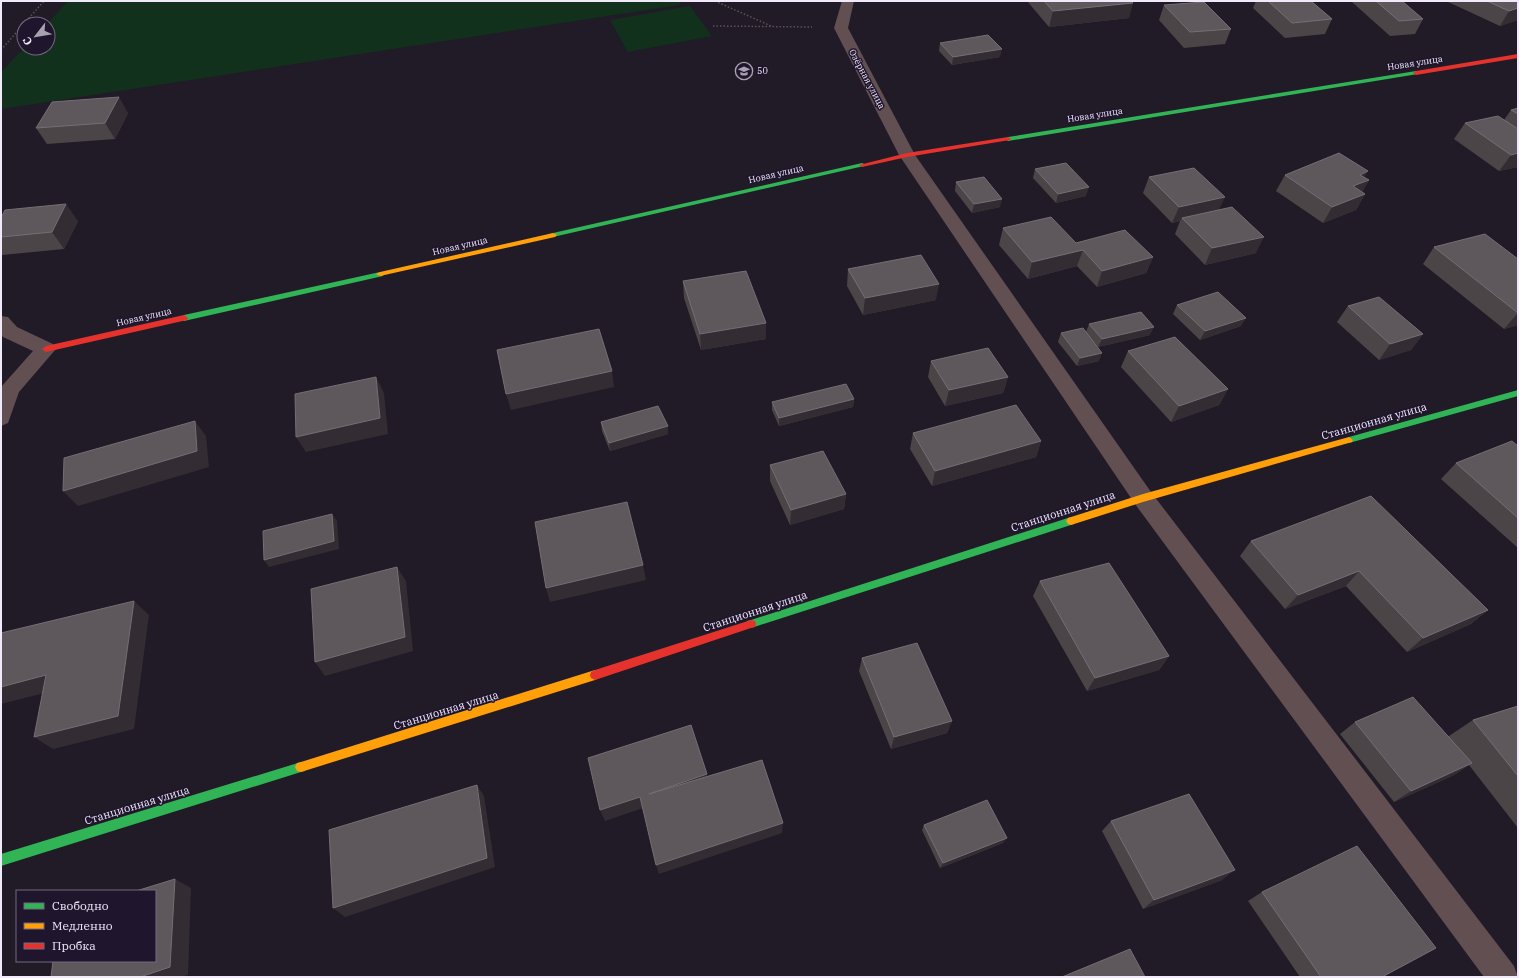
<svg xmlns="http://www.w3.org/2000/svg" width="1519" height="978" viewBox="0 0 1519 978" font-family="'IBM Plex Serif',serif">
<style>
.green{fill:#11311d}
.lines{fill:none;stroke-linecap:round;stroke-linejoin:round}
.path{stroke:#5e5157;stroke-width:1.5;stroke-dasharray:1.5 2;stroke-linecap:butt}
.street{fill:#614f52;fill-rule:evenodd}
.fast{fill:#30b455;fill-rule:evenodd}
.slow{fill:#ff9f0a;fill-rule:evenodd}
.jam{fill:#e5322d;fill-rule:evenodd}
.wall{fill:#4c4548}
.shaded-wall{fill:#332d33}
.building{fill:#5e575c;stroke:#756e75}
.labels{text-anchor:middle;stroke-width:3;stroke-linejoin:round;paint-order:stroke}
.far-street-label{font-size:9px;fill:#f0eafb;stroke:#1f152d}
.far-poi-label{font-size:9px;fill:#f0eafb;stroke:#1f152d;text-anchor:start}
.street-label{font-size:11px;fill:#f0eafb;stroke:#1f152d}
</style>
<rect width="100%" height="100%" fill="#201b27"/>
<!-- green -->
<path class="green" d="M68,1H681L679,5L1,109V72L24,48H48V24H47Z
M690,6L712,36L628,52L610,20Z"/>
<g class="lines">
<!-- path -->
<path class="path" d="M715,1L771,26
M713,26L812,27
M1,50L44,1"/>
<!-- street -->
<path class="street" d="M842,1H854L848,28L915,155L1151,492L1514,966L1518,977H1484L1135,504L899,155L834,28Z
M1,316L8,317L17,327L53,344L56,349L19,392L8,423L1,426V387L33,351L3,337L1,334Z"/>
<!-- fast -->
<path class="fast" d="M1416,71L1419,73L1418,74L1008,141L1005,139L1008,137Z
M862,163L864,164V166L553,237L549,235L553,233Z
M380,272L384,274L383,276L184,321L180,318L184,315Z
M1518,390V396L1349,443L1345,440L1349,437Z
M1071,517L1074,518L1076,521L1074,524L751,628L747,627L746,624L747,621L751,620Z
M301,762L305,763L307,767L305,771L301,772L1,866V854Z"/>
<!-- slow -->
<path class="slow" d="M553,233L557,235L555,237L380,276L376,274L380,272Z
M1349,437L1353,440L1352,442L1143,502L1071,525L1068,524L1066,521L1068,518L1143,494Z
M595,670L599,672L600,675L599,678L595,680L301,772L297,771L295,767L297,763L301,762Z"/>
<!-- jam -->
<path class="jam" d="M1518,54V58L1416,75L1413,73L1416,71Z
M1008,137L1011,139L1010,140L907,157L862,167L859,165L907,153Z
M184,315L188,318L187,320L46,352L42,349L46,346Z
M751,620L755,621L756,624L755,627L751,628L595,680L591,678L590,675L591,672L595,670Z"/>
</g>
<!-- wall -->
<path class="wall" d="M1027,1H1131L1129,18L1049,27Z
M1256,1H1311L1332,19L1325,34L1285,38L1253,8Z
M1352,1H1402L1423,19L1415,34L1390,36L1352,2Z
M1446,1H1518V20L1500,26Z
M1164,5L1231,29L1225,44L1184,48L1159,20Z
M940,43L1000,57L952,65L939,51Z
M1518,108V167L1499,171L1454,139L1465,123L1504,120L1511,110Z
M128,113L115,139L47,144L36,128Z
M1035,169L1086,196L1056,203L1033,178Z
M1285,175L1365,178L1369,180L1362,192L1365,194L1356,210L1323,223L1276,191Z
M1149,177L1219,209L1256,253L1205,265L1175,234L1180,221L1172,223L1143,193Z
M956,182L1000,207L972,213L955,191Z
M1,218L78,221L64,249L2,255L1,253Z
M1003,228L1076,243L1153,257L1146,273L1097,287L1077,266L1028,279L999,245Z
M1434,247L1518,259V325L1504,329L1423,264Z
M848,269L936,300L863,315L847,286Z
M683,281L766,339L701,350L684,298Z
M1177,305L1241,326L1200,340L1173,314Z
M1348,306L1423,334L1411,350L1379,360L1337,322Z
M1089,324L1150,335L1098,347L1088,335L1099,361L1077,366L1058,342L1061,333L1086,332Z
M1128,351L1228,389L1219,405L1171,422L1121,367Z
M931,361L1008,377L1003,393L945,406L928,377Z
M854,399L853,407L779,426L772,410V402Z
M601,422L668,434L610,451L602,431Z
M913,433L1041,441L1036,457L932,486L910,449Z
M1518,446V548L1441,479L1456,463Z
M770,465L846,494L844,509L790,525L770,481Z
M1371,496L1488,610L1471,624L1407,652L1346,586L1285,609L1240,556L1251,541Z
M1040,581L1169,656L1159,670L1087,691L1033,596Z
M862,658L952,721L947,733L891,749L859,671Z
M1518,706V828L1469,765L1454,775L1394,802L1340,734L1355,722L1449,736L1473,720Z
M1111,821L1222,880L1143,909L1102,831Z
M924,825L1003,843L940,868L922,830Z
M1262,892L1382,977H1300L1248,901Z"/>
<!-- shaded-wall -->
<path class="shaded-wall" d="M1133,3L1129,18L1049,27L1053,11Z
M1518,8V20L1500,26L1509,11Z
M1002,49L1000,57L952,65L953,57Z
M119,97L128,113L115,139L105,123Z
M1518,153V167L1499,171L1511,155Z
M1368,171L1361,183L1369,180L1360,196L1365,194L1356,210L1323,223L1332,207L1360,175Z
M1089,187L1086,196L1056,203L1058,194Z
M1225,197L1217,214L1182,218L1180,221L1172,223L1179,207Z
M1002,199L1000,207L972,213L974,204Z
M66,204L78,221L64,249L52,232Z
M1264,237L1256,253L1205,265L1212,248Z
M1083,250L1077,266L1028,279L1032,262Z
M1153,257L1146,273L1097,287L1102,271Z
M939,284L936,300L863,315L865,298Z
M1518,313V325L1504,329Z
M1246,318L1241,326L1200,340L1205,331Z
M766,323V339L701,350L700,334Z
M1154,327L1150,335L1098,347L1102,339Z
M1423,334L1411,350L1379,360L1390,344Z
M1102,353L1099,361L1077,366L1080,358Z
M612,371L614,387L511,410L506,394Z
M376,377L384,393L388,434L306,452L296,437Z
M1008,377L1003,393L945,406L949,390Z
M1228,389L1219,405L1171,422L1179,406Z
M854,399L853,407L779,426V418Z
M195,421L206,436L209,467L78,506L63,491Z
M668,426V434L610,451L609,443Z
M1041,441L1036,457L932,486L935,471Z
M846,494L844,509L790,525L791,510Z
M332,514L337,521L339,549L269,567L264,560Z
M643,565L646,580L550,602L546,588Z
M397,567L406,581L413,651L325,676L315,662Z
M1359,571L1346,586L1285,609L1298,595Z
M134,601L149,615L134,729L53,749L34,737Z
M1488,610L1471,624L1407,652L1423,638Z
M1169,656L1159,670L1087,691L1095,678Z
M46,675L64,688L1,704V687Z
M952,721L947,733L891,749L894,737Z
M1472,763L1454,775L1394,802L1411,791Z
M707,774L709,786L649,794Z
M477,785L484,796L495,867L345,917L333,908Z
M640,797L643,808L605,821L600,810Z
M783,823L782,833L659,874L656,865Z
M1007,838L1003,843L940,868L943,863Z
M1235,870L1222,880L1143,909L1154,900Z
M175,879L191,888L188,975L180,977H140Z"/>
<!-- building -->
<path class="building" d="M1044,1H1131L1133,3L1053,11Z
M1268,1H1311L1332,19L1292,23Z
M1376,1H1402L1423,19L1399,21Z
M1487,1H1518V8L1509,11Z
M1204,2L1231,29L1190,32L1164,5Z
M988,35L1002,49L953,57L940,43Z
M119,97L105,123L36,128L52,102Z
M1518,108V114L1511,110Z
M1498,116L1518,129V153L1511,155L1465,123Z
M1339,153L1368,171L1360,175L1369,180L1353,186L1365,194L1332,207L1285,175Z
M1066,163L1089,187L1058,194L1035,169Z
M1194,168L1225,197L1179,207L1149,177Z
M984,177L1002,199L974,204L956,182Z
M66,204L52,232L1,237V218L5,210Z
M1232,207L1264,237L1212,248L1182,218Z
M1051,217L1076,243L1125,230L1153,257L1102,271L1083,250L1032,262L1003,228Z
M1485,234L1518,259V313L1434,247Z
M921,255L939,284L865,298L848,269Z
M746,271L766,323L700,334L683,281Z
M1218,292L1246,318L1205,331L1177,305Z
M1379,297L1423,334L1390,344L1348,306Z
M1141,312L1154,327L1102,339L1089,324Z
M1083,328L1102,353L1080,358L1061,333Z
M599,329L612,371L506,394L497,350Z
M1175,337L1228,389L1179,406L1128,351Z
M988,348L1008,377L949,390L931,361Z
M376,377L380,418L296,437L295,394Z
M846,384L854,399L779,418L772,402Z
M1016,405L1041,441L935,471L913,433Z
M658,406L668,426L609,443L601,422Z
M195,421L197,451L63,491L64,458Z
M1512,441L1518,446V518L1456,463Z
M823,451L846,494L791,510L770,465Z
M1371,496L1488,610L1423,638L1359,571L1298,595L1251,541Z
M627,502L643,565L546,588L535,522Z
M332,514L334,541L264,560L263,531Z
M1109,563L1169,656L1095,678L1040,581Z
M397,567L405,637L315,662L311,589Z
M134,601L118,716L34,737L46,675L1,687V633Z
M917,643L952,721L894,737L862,658Z
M1413,697L1472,763L1411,791L1355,722Z
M1518,706V776L1473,720Z
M691,725L707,774L649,794L762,760L783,823L656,865L640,797L600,810L588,758Z
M477,785L487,858L333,908L329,830Z
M1189,794L1235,870L1154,900L1111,821Z
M987,800L1007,838L943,863L924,825Z
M1357,846L1436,948L1382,977H1321L1262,892Z
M175,879L170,967L140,977H51L53,961H155V891H136Z
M1130,949L1145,977H1062Z"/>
<!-- icons -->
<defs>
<symbol id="school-ring" viewBox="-11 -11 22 22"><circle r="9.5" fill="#1f152d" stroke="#a7a2b1" stroke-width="1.5"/><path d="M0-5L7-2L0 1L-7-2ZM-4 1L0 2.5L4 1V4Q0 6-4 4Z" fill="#a7a2b1"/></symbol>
</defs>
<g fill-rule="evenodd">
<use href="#school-ring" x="734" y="61" width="20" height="20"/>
</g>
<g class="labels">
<!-- far-street labels -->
<g class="far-street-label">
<text transform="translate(1415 63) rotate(-9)" y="3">Новая улица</text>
<text transform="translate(867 79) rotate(62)" y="3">Озёрная улица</text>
<text transform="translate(1095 115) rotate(-9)" y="3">Новая улица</text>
<text transform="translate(776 174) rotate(-13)" y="3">Новая улица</text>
<text transform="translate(460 246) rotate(-13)" y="3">Новая улица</text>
<text transform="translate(144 317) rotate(-13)" y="3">Новая улица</text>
</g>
<!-- far-poi labels -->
<g class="far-poi-label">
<text x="757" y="74">50</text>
</g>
<!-- street labels -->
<g class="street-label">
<text transform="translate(1374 421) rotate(-16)" y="4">Станционная улица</text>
<text transform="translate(1063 511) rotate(-18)" y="4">Станционная улица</text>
<text transform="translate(755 611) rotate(-18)" y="4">Станционная улица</text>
<text transform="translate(446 710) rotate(-17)" y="4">Станционная улица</text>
<text transform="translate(137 805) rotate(-17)" y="4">Станционная улица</text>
</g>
</g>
<!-- border -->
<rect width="1519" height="978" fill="none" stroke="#f0eafb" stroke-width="4"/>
<!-- legend -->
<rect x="16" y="890" width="140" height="72" fill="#1f152d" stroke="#736a7f"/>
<rect x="24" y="903" width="20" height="6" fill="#30b455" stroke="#736a7f"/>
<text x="52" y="910" font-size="12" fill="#f0eafb">Свободно</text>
<rect x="24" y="923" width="20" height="6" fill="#ff9f0a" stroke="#736a7f"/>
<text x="52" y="930" font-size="12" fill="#f0eafb">Медленно</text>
<rect x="24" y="943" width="20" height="6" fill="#e5322d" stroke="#736a7f"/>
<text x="52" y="950" font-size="12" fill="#f0eafb">Пробка</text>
<!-- north arrow -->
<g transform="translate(36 36) rotate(239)"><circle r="19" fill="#1f152d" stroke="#736a7f"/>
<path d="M0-3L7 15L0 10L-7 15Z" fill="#a7a2b1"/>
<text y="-6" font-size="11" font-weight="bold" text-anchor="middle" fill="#f0eafb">С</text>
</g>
</svg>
